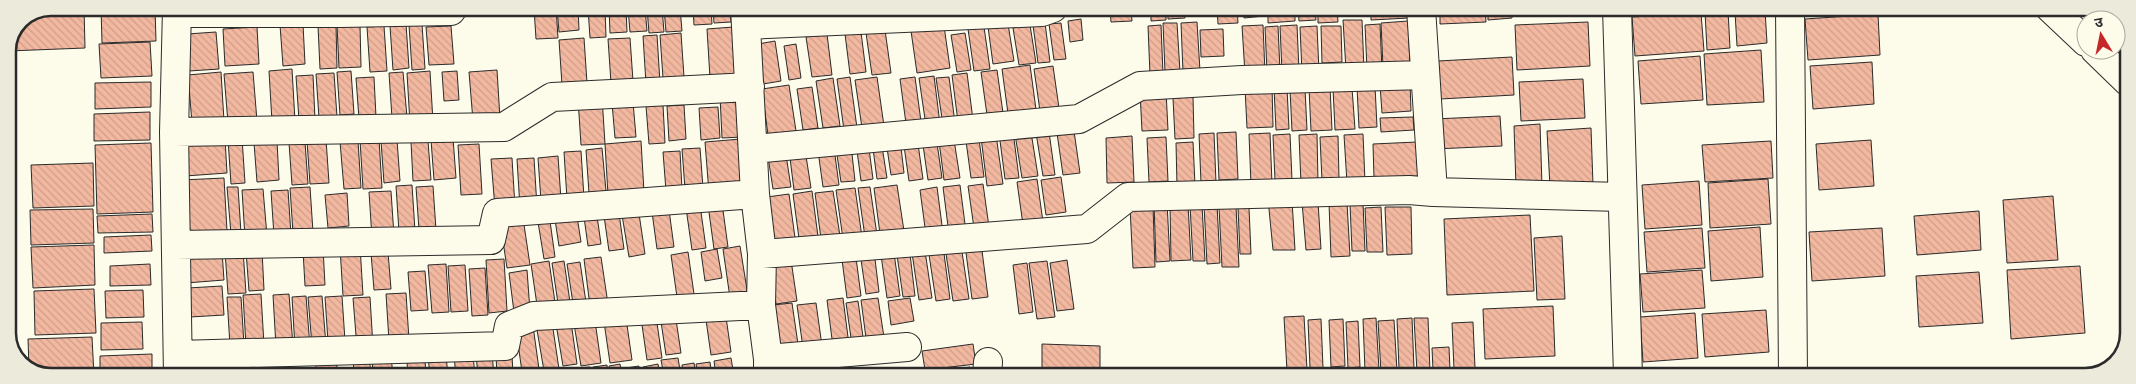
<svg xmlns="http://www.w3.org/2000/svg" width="2136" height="384" viewBox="0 0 2136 384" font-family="Figtree,'Noto Sans Devanagari',sans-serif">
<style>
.building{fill:url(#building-back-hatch);stroke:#2b2b2b}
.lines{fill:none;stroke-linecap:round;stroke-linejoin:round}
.street-casing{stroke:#2b2b2b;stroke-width:30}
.secondary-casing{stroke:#2b2b2b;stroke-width:30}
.street{stroke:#fdfbea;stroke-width:28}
.secondary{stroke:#fdfbea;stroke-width:28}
.rim{fill:none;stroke:#2b2b2b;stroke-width:2.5}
</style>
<defs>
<pattern id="building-back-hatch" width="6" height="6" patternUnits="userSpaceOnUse" patternTransform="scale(1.25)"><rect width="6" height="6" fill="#f2b8a0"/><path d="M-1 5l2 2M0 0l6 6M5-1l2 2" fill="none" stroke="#d09e8a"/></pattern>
</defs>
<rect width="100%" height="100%" fill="#fdfbea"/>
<!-- building -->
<path class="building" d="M51,8H84L85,48L8,51L21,20Z
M101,8H155L156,41L102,43Z
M534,8H556L558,38L536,39Z
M557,8H578L579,30L559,32Z
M588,8H605L606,37L590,38Z
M609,8H626L627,32L610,33Z
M628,8H645L647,31L630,32Z
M647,8H662L664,32L649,33Z
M664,8H680L682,31L666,32Z
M693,8H711L712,24L694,25Z
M713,8H730L731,22L714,23Z
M1110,8H1131L1132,21L1111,22Z
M1151,8H1166V20L1151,21Z
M1168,8H1185V18L1168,19Z
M1189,8H1202L1203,12H1189Z
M1217,8H1237L1238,23L1218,24Z
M1243,8H1264V16L1244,18Z
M1268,8H1295V21L1268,23Z
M1298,8H1315L1316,20L1299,21Z
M1318,8H1337L1338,22L1318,23Z
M1371,8H1408L1409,18L1371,20Z
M1440,8H1485L1486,22L1440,24Z
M1488,8H1512V18L1488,20Z
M1518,8H1558V12L1518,14Z
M1728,10L1730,48L1707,50L1705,12Z
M1765,10L1767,43L1737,46L1735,12Z
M1701,13L1704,51L1635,56L1632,17Z
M1878,14L1880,55L1808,60L1805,19Z
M1081,19L1083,40L1070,42L1068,21Z
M1343,20H1362L1364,70H1346Z
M1408,21L1410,65L1383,67L1381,23Z
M1197,22L1200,71L1183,72L1181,23Z
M1588,22L1590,66L1517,70L1515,25Z
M1045,23L1050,62L1038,63L1033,25Z
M1061,23L1066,59L1054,60L1049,24Z
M1163,23H1177L1180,72H1165Z
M303,24L305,64L283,66L280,25Z
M406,24L409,68L393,70L390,26Z
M422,24L425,69L412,70L409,25Z
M1008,24L1014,61L993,64L988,27Z
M1380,24L1382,70H1367L1365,25Z
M336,25L337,68L320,69L318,26Z
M337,25H360L361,67L339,68Z
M1030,25L1036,63L1019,65L1013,28Z
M1161,25L1163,74L1150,75L1148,26Z
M1263,25L1265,73L1245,74L1242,26Z
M1297,25L1299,71L1282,72L1280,26Z
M384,26L387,71L370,72L367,27Z
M451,26L454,64L429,65L426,27Z
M944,26L950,68L917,73L911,31Z
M1278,26L1280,71L1267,72L1265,27Z
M1317,26L1319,72L1302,73L1300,27Z
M1321,26H1341L1342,62L1322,63Z
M257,27L259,64L225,66L223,29Z
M733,27L736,76L710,78L707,29Z
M984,27L990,69L974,71L968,29Z
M1223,29L1224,56L1201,57L1200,30Z
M885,30L891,73L872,75L866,33Z
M216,32L219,69L189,71L187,34Z
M861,32L866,72L850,74L845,34Z
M681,33L684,77L663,78L660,35Z
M965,33L971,70L957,72L951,35Z
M827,34L832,75L812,77L806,37Z
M657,35L660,83L646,84L643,36Z
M584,38L587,83L562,85L559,40Z
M630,38L633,81L611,83L608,39Z
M775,41L781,81L763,84L758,44Z
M150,42L152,76L101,78L99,44Z
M796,44L801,78L789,80L784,46Z
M1761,50L1764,102L1707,105L1704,54Z
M1700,56L1703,100L1641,104L1638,61Z
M1512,57L1514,95L1440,99L1438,61Z
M1872,62L1874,104L1813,109L1810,66Z
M1030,65L1037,117L1009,121L1002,69Z
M1053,66L1060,115L1041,118L1034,69Z
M292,69L295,121L272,122L269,71Z
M497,70L500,119L473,121L469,72Z
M997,70L1004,120L988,122L981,72Z
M351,71L354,114L340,115L337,72Z
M430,71L433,122L410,124L407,73Z
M457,71L459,100L444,101L442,72Z
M221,72L224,121L192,123L188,75Z
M253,72L257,121L228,123L224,74Z
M403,72L407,117L392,118L389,73Z
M334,73L337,117L319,118L316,74Z
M967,73L973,120L958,122L952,75Z
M313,75L315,119L299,120L296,76Z
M934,76L940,124L926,126L919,78Z
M374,77L376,117L359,119L356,78Z
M850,77L857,128L844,130L837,79Z
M877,77L884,126L862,128L855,80Z
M915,77L922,129L907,131L900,79Z
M949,77L955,123L943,125L936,78Z
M833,78L840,126L823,128L816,81Z
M1583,79L1585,118L1521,121L1519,82Z
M151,82V107L95,109V83Z
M1410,83L1411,111L1382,113L1380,85Z
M789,85L796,131L768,135L762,89Z
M1272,86L1273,127L1247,128L1245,88Z
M1375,86L1377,127L1359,128L1357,87Z
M812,87L818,128L803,130L797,89Z
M1330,87L1332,130L1311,131L1309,88Z
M1274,88H1287L1289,129L1276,130Z
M1333,88H1352L1355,129L1335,130Z
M1305,89L1307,130L1292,131L1290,90Z
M1166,91L1168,130L1142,131L1140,92Z
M739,95L742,137L722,138L720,96Z
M602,97L605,144L581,145L578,99Z
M1193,97L1194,138L1175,139L1173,98Z
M633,102L636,137L615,138L612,103Z
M663,105L665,143L649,144L646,106Z
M684,105L686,139L669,141L667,106Z
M718,107L720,138L701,140L699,108Z
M150,112V140L94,141V114Z
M1500,116L1502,146L1434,149V119Z
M1413,117L1414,130L1381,132L1380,118Z
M1073,124L1080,173L1063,175L1056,126Z
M1540,124L1542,186L1516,187L1514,126Z
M1591,128L1593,185L1550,187L1547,131Z
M1013,131L1019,178L1005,179L999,133Z
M1031,132L1038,176L1022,178L1015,134Z
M1049,132L1055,175L1043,176L1036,133Z
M1236,132L1238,179L1219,180L1217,133Z
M1214,133L1216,183H1201L1199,134Z
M1270,133L1272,184L1251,185L1249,134Z
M1290,134L1292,180H1275L1273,135Z
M1317,134L1318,183L1301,184L1299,135Z
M1363,134L1365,182L1347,183L1344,135Z
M996,135L1003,184L987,186L981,137Z
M936,136L942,178L928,180L922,138Z
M1132,136L1134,182L1107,183L1106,138Z
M1338,136L1339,180L1322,181L1320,137Z
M917,137L923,179L909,181L903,139Z
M1166,137L1168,181L1149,182L1147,138Z
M242,138L245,183L231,184L228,139Z
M453,138L456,178L434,180L431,140Z
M225,139L227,173L185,176L183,142Z
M326,139L329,183L310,184L307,141Z
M379,139L382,188L363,189L360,140Z
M741,139L744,191L709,193L705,142Z
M900,139L904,173L891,175L886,141Z
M979,139L984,177L971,178L966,141Z
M397,140L400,181L384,183L381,141Z
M881,140L887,178L877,179L872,141Z
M954,140L960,178L944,180L939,141Z
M1871,140L1874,186L1819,190L1816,144Z
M277,141L279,180L257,182L254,143Z
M358,141L361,188L344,189L340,142Z
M428,141L431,180L413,181L411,142Z
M641,141L644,192L608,195L605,144Z
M868,141L873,179L861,181L856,143Z
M1771,141L1773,178L1705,182L1702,145Z
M305,142L308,184L292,185L289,143Z
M1193,142L1195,185L1177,186L1176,143Z
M1417,142L1419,176L1374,178L1373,144Z
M151,143L153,212L97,214L95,145Z
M479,144L482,194L461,195L458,145Z
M851,145L855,181L841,182L836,148Z
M602,148L606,191L589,193L586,150Z
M700,148L703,188L685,189L682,149Z
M834,148L839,185L823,187L818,151Z
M581,151L584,198L567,199L564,152Z
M680,151L682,190L666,191L663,152Z
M786,155L791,187L773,189L768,157Z
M558,156L561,200L541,201L538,158Z
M806,156L811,188L794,190L790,158Z
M512,158L515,207L495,208L491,159Z
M534,158L537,207L520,208L517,159Z
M93,163L94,206L33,208L31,165Z
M1061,177L1066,212L1046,215L1041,180Z
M224,178L227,231L186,234L182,180Z
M1037,179L1044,229L1024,232L1017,182Z
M1768,179L1771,224L1710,228L1708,183Z
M1699,181L1702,225L1645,229L1642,185Z
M983,184L989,227L974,228L968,186Z
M412,185L415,231L399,232L396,186Z
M897,185L904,231L880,234L874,188Z
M960,185L966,232L949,234L943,187Z
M433,186L436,230H419L416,187Z
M227,187H238L241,233L231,234Z
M310,187L313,232L293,233L290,188Z
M870,187L877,235L865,237L858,188Z
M937,187L943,233L926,235L920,190Z
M855,188L862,237L843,239L836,190Z
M263,189L267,236L245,238L242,190Z
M288,190L291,235L274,236L271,191Z
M391,191L394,236L372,238L369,192Z
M812,191L819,244L800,246L793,194Z
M833,191L840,236L821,239L815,193Z
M347,193L349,226L328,228L325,195Z
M789,194L796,245L774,248L767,197Z
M2053,196L2058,260L2007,263L2003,200Z
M1268,199L1292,200L1295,250H1273Z
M1167,202L1170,261L1156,262L1154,203Z
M1302,202H1318L1321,249L1306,250Z
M722,203L728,247L714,249L708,205Z
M1329,203H1347L1350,256L1331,257Z
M1363,203L1365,251H1352L1350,204Z
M1170,204H1188L1191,260L1171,261Z
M700,205L706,248L692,250L686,208Z
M1190,205H1202L1205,261H1193Z
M1204,205H1217L1220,263L1207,264Z
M618,206L624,249L609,251L603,209Z
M1153,206L1155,267L1133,268L1130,207Z
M638,207L645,254L629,257L621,209Z
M1219,207H1236L1239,267H1222Z
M1381,207L1383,252H1367L1365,208Z
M1385,207H1411L1412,254L1387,255Z
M1238,208H1249L1251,254H1240Z
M93,209L94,243L31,245L30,210Z
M596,209L601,244L588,246L583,210Z
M576,210L581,242L559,246L554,213Z
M669,210L674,247L657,249L652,212Z
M1979,211L1981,250L1917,255L1914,216Z
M152,214L153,232L98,233L97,216Z
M549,214L555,257L544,259L537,216Z
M1530,215L1534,291L1447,295L1444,219Z
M523,218L530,265L507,268L500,221Z
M1760,227L1763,277L1711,281L1708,231Z
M1702,228L1705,268L1647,272L1644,232Z
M1882,228L1885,276L1812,281L1809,232Z
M151,235L152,251L104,253V237Z
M1562,236L1565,299L1537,300L1534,238Z
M981,243L988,297L972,299L965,245Z
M94,245L95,285L33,288L31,247Z
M961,245L969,299L953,301L945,247Z
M360,246L363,295L343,296L340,248Z
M740,246L748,296L730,298L723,249Z
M943,246L950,299L936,301L928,248Z
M323,248L325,285L305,286L303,250Z
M717,249L722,278L705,281L701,252Z
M243,250L246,293L228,294L225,251Z
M262,250L264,290L249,291L246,251Z
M855,250L861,296L847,298L841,252Z
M222,251L224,280L186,283L184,254Z
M874,251L879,292L866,294L860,253Z
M925,251L932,298L919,300L912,253Z
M388,252L391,289L374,290L371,253Z
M688,252L695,301L678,304L671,255Z
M894,253L900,296L887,298L881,255Z
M910,254L915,296L903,297L897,255Z
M601,257L608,304L590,306L584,259Z
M504,259L507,311L489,313L486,260Z
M791,260L797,301L776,304L771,263Z
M1067,260L1074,309L1057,311L1050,263Z
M549,261L556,309L538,312L531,264Z
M564,261L571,309L559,310L552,263Z
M1047,261L1055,317L1037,319L1029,263Z
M580,262L587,309L574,310L567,264Z
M1027,263L1033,312L1019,314L1013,265Z
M150,264L151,285L110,286V266Z
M446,264L449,312L432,313L428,265Z
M465,265L468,311L451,312L448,266Z
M2080,266L2085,333L2011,339L2007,270Z
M485,268L488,315L472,316L469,269Z
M527,270L530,311L514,312L509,273Z
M1702,270L1705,308L1643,312L1640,274Z
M425,271L428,310L411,311L408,272Z
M1979,272L1983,323L1919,327L1916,276Z
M222,286L224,315L190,317L188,288Z
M94,289L96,333L35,335L34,291Z
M143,290L144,317L106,318L105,291Z
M406,293L409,340L389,341L386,294Z
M261,294L264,345L246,346L243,295Z
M289,294L293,346L276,347L273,295Z
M306,296L310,347L295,348L292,297Z
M322,296L326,345L312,346L308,297Z
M342,296L345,341L328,342L325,297Z
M227,297H241L244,345L230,346Z
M370,297L373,347L357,348L353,298Z
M843,298L849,345L833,347L827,300Z
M878,298L885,344L867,346L861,300Z
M910,298L914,321L891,325L888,301Z
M858,301L864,344L852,345L846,303Z
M792,303L799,351L779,354L773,305Z
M816,303L822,346L803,348L797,305Z
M1553,306L1555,356L1485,359L1483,309Z
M725,310L731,352L711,355L705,313Z
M1766,310L1769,352L1705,357L1702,314Z
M675,313L681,353L666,355L660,315Z
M1695,313L1698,358L1643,362L1640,317Z
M656,316L662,358L647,360L641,318Z
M1304,316L1307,370L1287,371L1284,317Z
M626,318L632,360L610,363L604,322Z
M1376,318L1379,370L1365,371L1363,319Z
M1412,318L1414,369H1399L1397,319Z
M1414,318H1428L1430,372H1417Z
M1321,319L1323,368H1310L1308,320Z
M1343,319L1345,366L1331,367L1329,320Z
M1394,320L1397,371L1381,372L1378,321Z
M595,321L601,363L581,366L574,324Z
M1358,321L1360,367L1348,368L1346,322Z
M142,322L143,349L101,350V323Z
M552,322L559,369L544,371L536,324Z
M571,322L577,364L563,366L556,324Z
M1473,322L1475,368L1454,369L1452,323Z
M533,326L539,369L522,372L516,329Z
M92,337L94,376H45L29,368L28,339Z
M973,344L976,364L925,370L922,351Z
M1042,344L1100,346V376H1042Z
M1449,347L1450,370H1433L1432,348Z
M492,353L494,376H478L476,354Z
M152,354V376H100V356Z
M369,354L371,376H354L353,355Z
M512,354L513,376H497L496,355Z
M446,355L448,376H430L428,356Z
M473,355L475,376H456L454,356Z
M290,356L291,376H271L270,358Z
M391,356L393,376H373L372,357Z
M336,357L338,376H317L315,358Z
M260,358L261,376H234L232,360Z
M678,358L681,376H664L661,360Z
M731,358L734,376H716L714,361Z
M221,359L222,376H186L185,361Z
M425,360L426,376H408L407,362Z
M710,362L712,376H698L696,364Z
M694,363L696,376H683L682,365Z
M620,364L622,376H610L609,366Z
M658,364L660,376H645L643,367Z
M607,365L608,376H595L593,367Z
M639,366L640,376H627L626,368Z
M590,367L592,376H578L577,368Z
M970,367L971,376H924V374Z
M574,368L576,376H561L560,370Z
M557,371V376H540L539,373Z
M1294,374V376H1249Z"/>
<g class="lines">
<defs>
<path id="street" d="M177,8L174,132L178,376
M745,8L755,194L762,254L761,305L768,359V376
M1617,8L1628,376
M1790,8L1793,376
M177,13H341L451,11L453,8
M747,25L1042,12L1053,8
M174,132L504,127L552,97L750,87
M754,149L1079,119L1140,86L1242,80L1425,75
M1433,192L1622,197
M176,245L491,240L497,213L755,194
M762,254L1087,229L1128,197L1409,190L1433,192L1421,8
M178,355L505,346L509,326L534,316L761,305
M768,359L907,347
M987,376L988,362"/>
<path id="secondary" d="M2050,8L2086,42
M2095,50L2128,82"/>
</defs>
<!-- street casing -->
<use href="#street" class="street-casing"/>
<!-- secondary casing -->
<use href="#secondary" class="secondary-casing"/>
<!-- street -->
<use href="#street" class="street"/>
<!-- secondary -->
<use href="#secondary" class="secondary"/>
</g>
<!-- crop -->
<path d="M0 0H2136V384H0ZM51 16H2085A35 35 0 0 1 2120 51V333A35 35 0 0 1 2085 368H51A35 35 0 0 1 16 333V51A35 35 0 0 1 51 16Z" fill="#eceadb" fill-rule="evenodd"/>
<path class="rim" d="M51 16H2085A35 35 0 0 1 2120 51V333A35 35 0 0 1 2085 368H51A35 35 0 0 1 16 333V51A35 35 0 0 1 51 16Z"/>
<!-- north arrow -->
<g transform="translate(2101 35) rotate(350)"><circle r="24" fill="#fdfbea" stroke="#a9a89e"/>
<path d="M0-4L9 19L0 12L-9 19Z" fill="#c62828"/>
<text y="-8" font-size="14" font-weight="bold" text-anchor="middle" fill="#2b2b2b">उ</text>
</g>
</svg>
